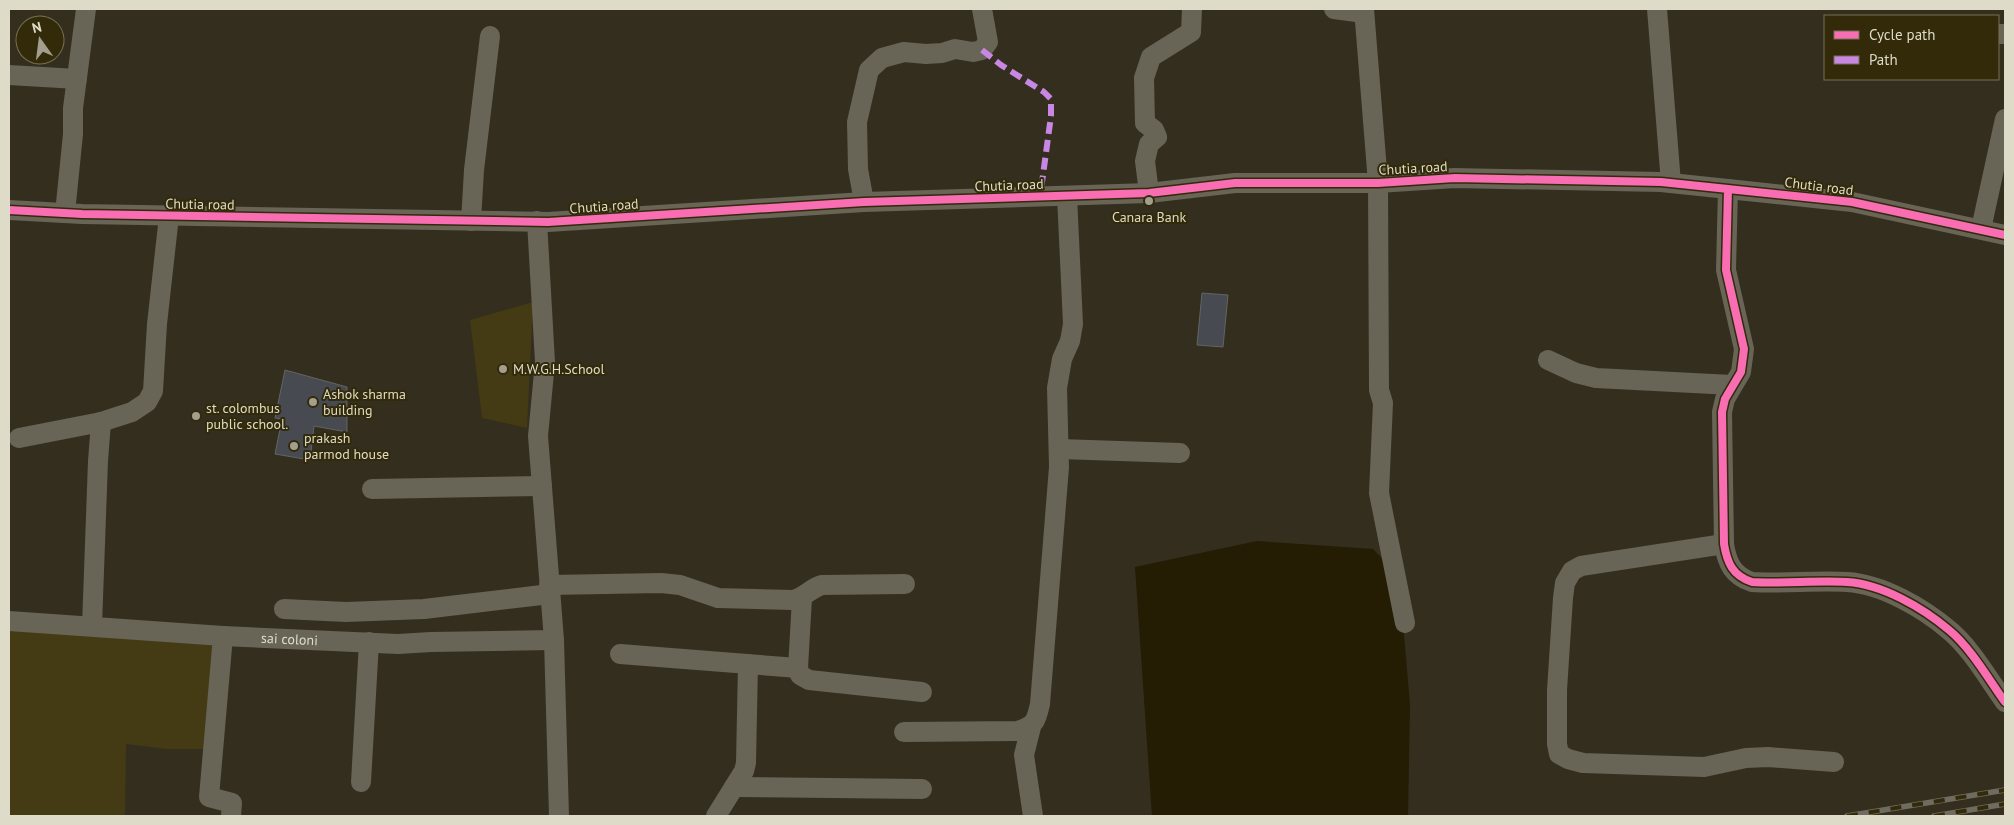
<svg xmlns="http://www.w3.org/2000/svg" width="2014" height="825" viewBox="0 0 2014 825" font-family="'PT Sans',sans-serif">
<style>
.built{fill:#443a14}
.water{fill:#241c03}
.building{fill:#474b51;stroke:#636463}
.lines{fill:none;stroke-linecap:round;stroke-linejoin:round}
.minor{stroke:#686456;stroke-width:20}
.rail-casing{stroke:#6f6c5f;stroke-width:5.5}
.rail{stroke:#322a09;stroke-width:4;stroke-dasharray:11;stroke-linecap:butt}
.quiet{stroke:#c787e3;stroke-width:6;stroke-dasharray:12 6;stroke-linecap:butt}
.cycleway-casing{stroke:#322a09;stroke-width:11}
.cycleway{stroke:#f96db3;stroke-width:8}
.poi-dot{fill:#a39e8d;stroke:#322a09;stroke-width:2}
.labels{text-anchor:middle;stroke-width:4;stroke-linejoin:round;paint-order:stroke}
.street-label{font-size:14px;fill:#dfdbc9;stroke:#322a09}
.poi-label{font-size:14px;fill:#dfdbc9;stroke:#322a09;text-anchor:start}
</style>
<rect width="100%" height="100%" fill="#332e1d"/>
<!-- built -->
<path class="built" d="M533,302L527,428L482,418L470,320Z
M9,628L213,638L207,749H167L126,744L125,816H9Z"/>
<!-- water -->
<path class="water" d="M1257,541L1373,549L1399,576L1410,705L1408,816H1152L1135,567Z"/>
<!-- building -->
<path class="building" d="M1202,293L1228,295L1223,347L1197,345Z
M285,370L347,387V432L314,426L310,460L275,454L282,419L275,418Z"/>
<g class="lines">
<!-- minor -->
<g class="minor">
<path d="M1334,9L1364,13"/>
<path d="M1364,9L1378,183L1379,390L1383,403L1379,493L1405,623"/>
<path d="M1657,9L1671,183"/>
<path d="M1998,34H2005"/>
<path d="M9,75L77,79"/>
<path d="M1728,189L1726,270L1744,349L1741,372L1725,399L1722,412L1724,544C1727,563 1733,576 1752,582C1784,584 1816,580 1847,582C1882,584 1923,608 1949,630C1971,648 1989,680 2005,702"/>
<path d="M1149,193L1145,161L1149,144L1157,137L1154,130L1145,123L1144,78L1151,57L1191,32L1192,9"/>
<path d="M864,202L858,169L857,122L869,70L882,58L904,52L926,54L942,53L955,49L973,52L982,50L988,42L982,9"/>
<path d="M9,210L82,214L548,222L864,202L1149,193L1235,183H1378L1455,178L1661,182L1728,189L1852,202L2005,235"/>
<path d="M65,213L73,134V108L86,9"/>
<path d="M471,221L474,170L490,36"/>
<path d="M537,221L545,362L538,436L554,640L559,816"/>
<path d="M1981,229L2005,119"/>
<path d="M1548,360L1576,373L1596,378L1732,385"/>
<path d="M19,438L101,422L132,412L147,402L153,391L157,324L169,216"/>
<path d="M1059,449L1180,453"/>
<path d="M372,489L542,486"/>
<path d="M1724,544L1581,566L1572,571L1565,583L1563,598L1557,690V744L1559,754L1568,759L1583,763L1704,767L1746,758L1768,757L1834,762"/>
<path d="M549,585L661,583L680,585L718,598L793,600C805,597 811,588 822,585L905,584"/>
<path d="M802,598L798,668L800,675L809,680L922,692"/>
<path d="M284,609L346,612L424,609L550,594"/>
<path d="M9,621L223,636"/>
<path d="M92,626L98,461L101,422"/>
<path d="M620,654L798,668"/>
<path d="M1031,727L1024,755L1033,816"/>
<path d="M904,732L1018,731C1035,725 1036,722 1040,704L1059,467L1057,388L1062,359L1070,341L1073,324L1067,196"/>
<path d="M361,782L369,642"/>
<path d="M734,787L922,789"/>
<path id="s1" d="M231,816L232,803L209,797L223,636L398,644L431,642L554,640"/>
<path d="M716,816L744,771L746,763L748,664"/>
</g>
<defs>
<path id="rail" d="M1847,816L2005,790
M1934,816L2005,804"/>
</defs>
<!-- rail casing -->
<use href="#rail" class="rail-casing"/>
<!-- rail -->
<use href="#rail" class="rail"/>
<!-- quiet -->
<path class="quiet" d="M982,50L1001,65L1044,92L1051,99V116L1040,197"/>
<defs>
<path id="cycleway" d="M1728,189L1726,270L1744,349L1741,372L1725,399L1722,412L1724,544C1727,563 1733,576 1752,582C1784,584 1816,580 1847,582C1882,584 1923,608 1949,630C1971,648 1989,680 2005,702
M9,210L82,214L548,222L864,202L1149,193L1235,183H1378L1455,178L1661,182L1728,189L1852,202L2005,235"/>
</defs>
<!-- cycleway casing -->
<use href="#cycleway" class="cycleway-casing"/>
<!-- cycleway -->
<use href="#cycleway" class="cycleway"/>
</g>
<!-- markers -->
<g class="poi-dot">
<circle cx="1149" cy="201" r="5"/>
<circle cx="503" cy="369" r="5"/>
<circle cx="313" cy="402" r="5"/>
<circle cx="196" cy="416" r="5"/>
<circle cx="294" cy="446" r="5"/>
</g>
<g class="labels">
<!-- street labels -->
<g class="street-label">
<text transform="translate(1413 168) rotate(-3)" y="5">Chutia road</text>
<text transform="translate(1009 185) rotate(-2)" y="5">Chutia road</text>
<text transform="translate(1819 186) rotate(7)" y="5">Chutia road</text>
<text transform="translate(200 204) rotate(1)" y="5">Chutia road</text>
<text transform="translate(604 206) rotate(-4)" y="5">Chutia road</text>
<text dy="5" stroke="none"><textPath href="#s1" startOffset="265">sai coloni</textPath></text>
</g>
<!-- poi labels -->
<g class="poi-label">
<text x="1149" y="222" text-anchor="middle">Canara Bank</text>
<text x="513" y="374">M.W.G.H.School</text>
<text x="323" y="399">Ashok sharma<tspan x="323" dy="16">building</tspan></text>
<text x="206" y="413">st. colombus<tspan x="206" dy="16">public school.</tspan></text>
<text x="304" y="443">prakash<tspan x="304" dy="16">parmod house</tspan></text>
</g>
</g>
<!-- border -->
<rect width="2014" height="825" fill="none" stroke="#dfdbc9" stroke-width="20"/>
<!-- legend -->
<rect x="1824" y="15" width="175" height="65" fill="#322a09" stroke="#777156"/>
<rect x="1834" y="31" width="25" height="8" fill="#f96db3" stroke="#777156"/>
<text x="1869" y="40" font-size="15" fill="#dfdbc9">Cycle path</text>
<rect x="1834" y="56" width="25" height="8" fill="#c787e3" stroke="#777156"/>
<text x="1869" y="65" font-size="15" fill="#dfdbc9">Path</text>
<!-- north arrow -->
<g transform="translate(40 40) rotate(346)"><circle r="24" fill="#322a09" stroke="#777156"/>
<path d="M0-4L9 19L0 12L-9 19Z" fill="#a39e8d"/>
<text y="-8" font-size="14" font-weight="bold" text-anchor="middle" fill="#dfdbc9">N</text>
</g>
</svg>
